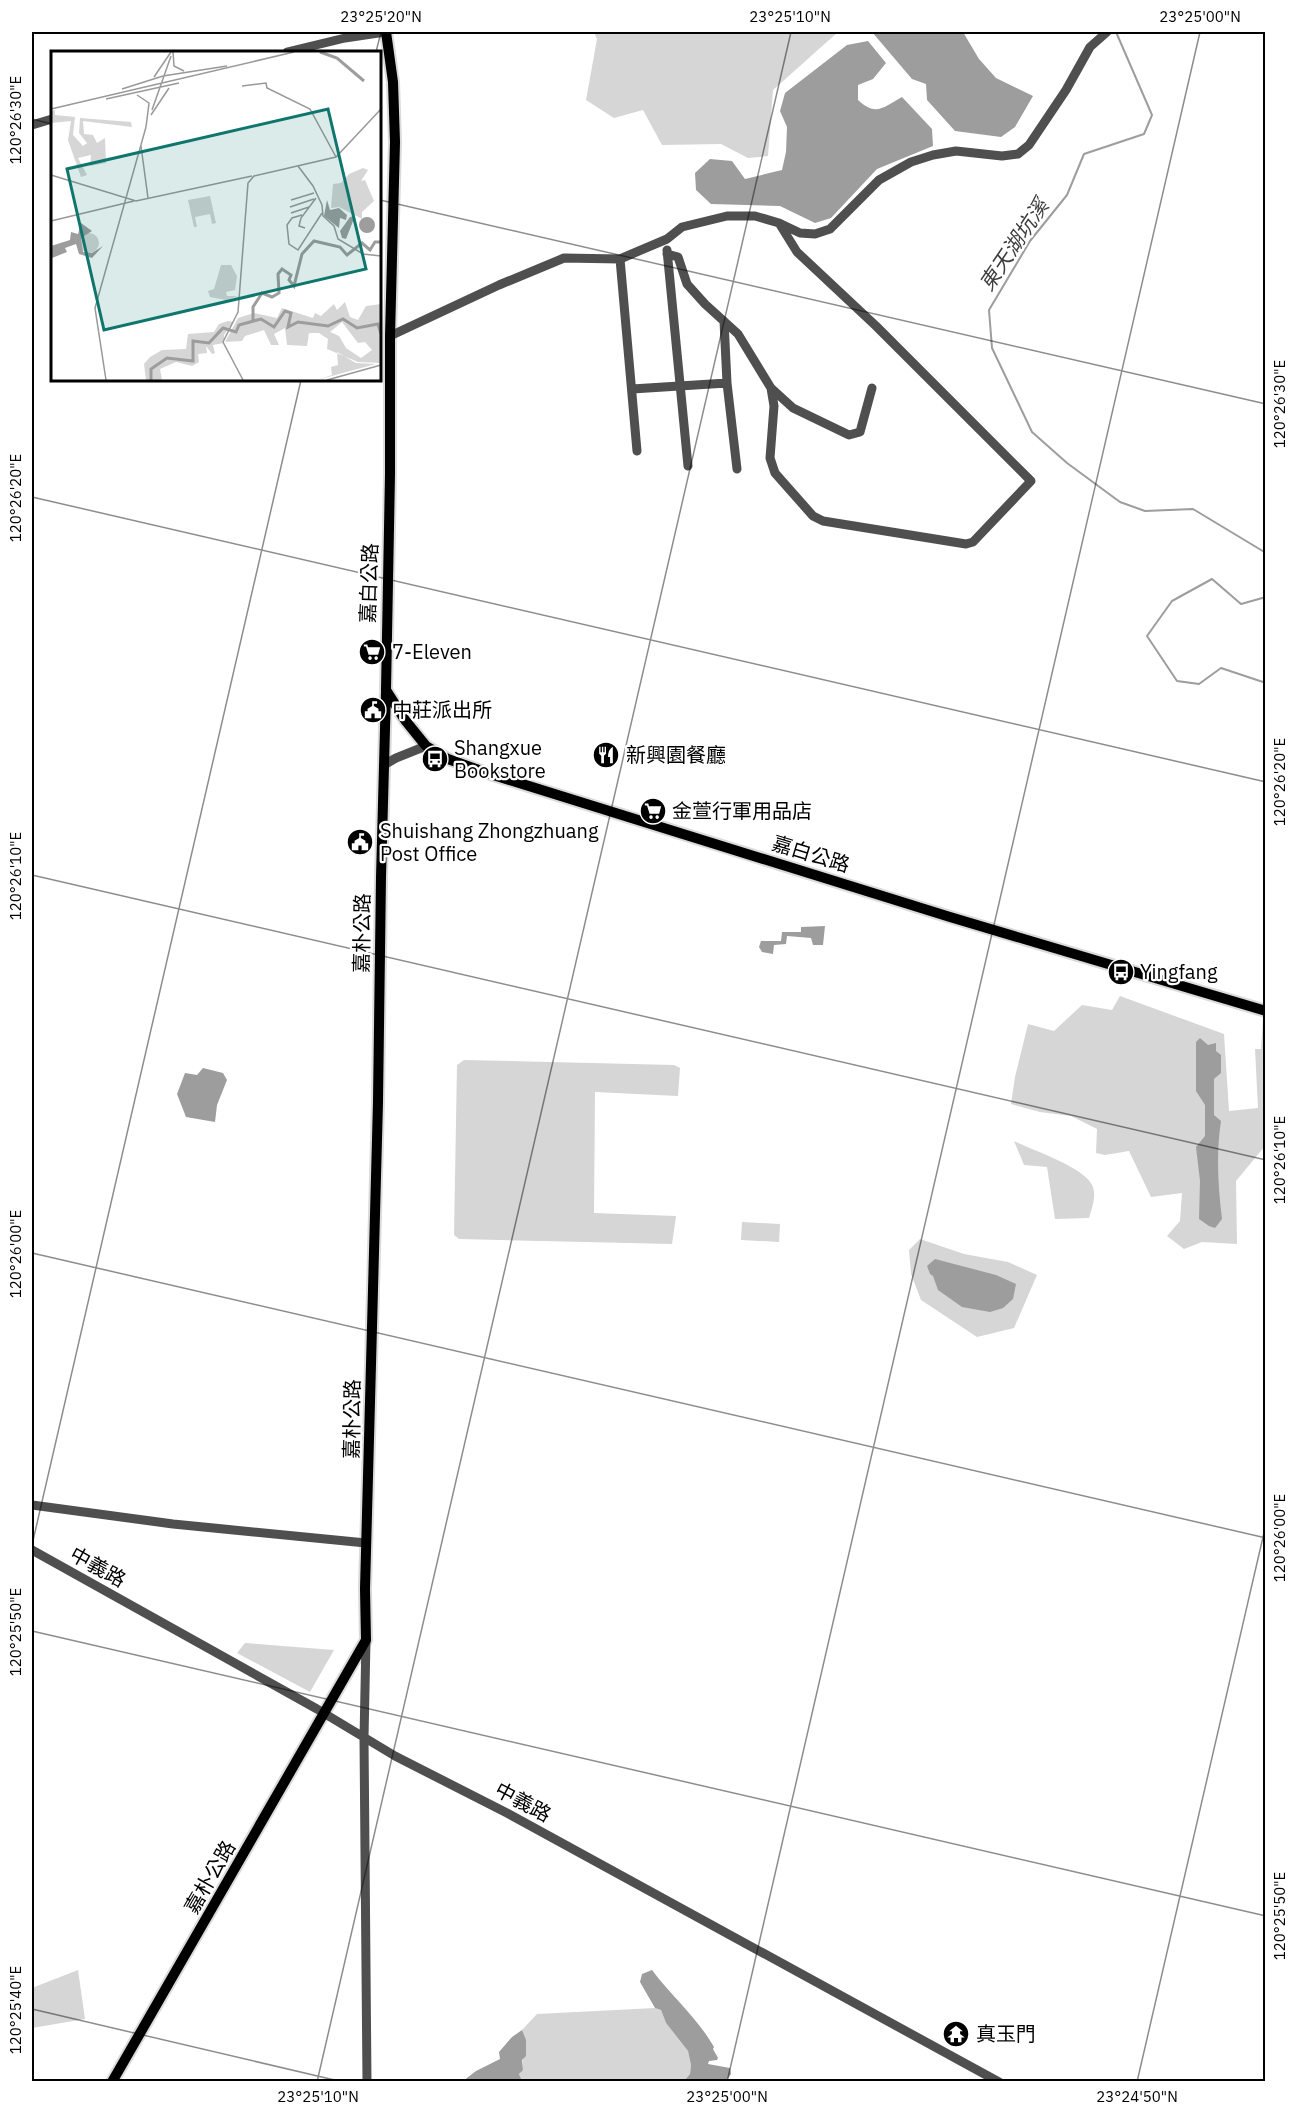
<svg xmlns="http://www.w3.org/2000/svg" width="1297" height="2113" viewBox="0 0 1297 2113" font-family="'IBM Plex Sans','Noto Sans TC',sans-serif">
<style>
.green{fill:#d6d6d6}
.water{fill:#9d9d9d}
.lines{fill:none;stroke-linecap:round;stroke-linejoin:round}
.stream{stroke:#9d9d9d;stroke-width:2}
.major-casing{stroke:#dbdbdb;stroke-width:14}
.minor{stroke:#4f4f4f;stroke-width:9}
.major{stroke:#000;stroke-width:10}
.ticks{fill:none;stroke:#000;stroke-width:1.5;stroke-opacity:0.45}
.labels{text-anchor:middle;stroke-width:4.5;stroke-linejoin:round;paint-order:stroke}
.street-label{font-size:20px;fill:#000;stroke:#fff}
.poi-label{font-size:20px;fill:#000;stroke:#fff;text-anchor:start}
.water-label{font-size:21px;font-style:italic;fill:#3e3e3e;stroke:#fff}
.inset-river{fill:none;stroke:#9d9d9d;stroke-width:3}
.inset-road{fill:none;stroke:#999;stroke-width:1.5}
.view{fill:#0f766e;fill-opacity:0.15;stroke:#0f766e;stroke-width:3}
.inset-edge{fill:none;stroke:#000;stroke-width:3}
.neatline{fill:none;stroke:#000;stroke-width:2}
.ticks-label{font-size:15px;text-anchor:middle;fill:#000}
</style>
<rect width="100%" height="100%" fill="#fff"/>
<!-- green -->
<path class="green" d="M594,32H838L773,90L768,156L748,158L721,144L662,145L643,110L614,118L586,100L597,39Z
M1120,996L1224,1034L1229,1111L1258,1108L1255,1049H1261L1263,1018L1265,1019V1146L1236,1181L1237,1244L1202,1242L1184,1249L1167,1236L1180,1221L1182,1193L1151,1197L1129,1151L1105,1155L1096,1153L1097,1129L1071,1116L1040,1112L1011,1104L1015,1077L1028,1024L1054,1031L1082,1005L1112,1010Z
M464,1060L674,1065L680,1068L678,1096L595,1092L594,1213L676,1216L672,1244L459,1239L454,1235L457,1065Z
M1014,1141C1032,1150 1084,1167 1092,1185C1097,1195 1092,1208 1089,1218L1055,1219L1047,1167L1024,1165Z
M742,1222L780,1224L779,1242L741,1240Z
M920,1239L964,1254L1008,1262L1037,1275L1014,1328L977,1337L921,1300L911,1274L909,1250Z
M245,1643L334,1650L310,1692L237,1653Z
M78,1970L85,2019L32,2028V1988Z
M655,2008L661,2010L666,2023L688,2051L691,2065L690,2074L684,2081H522L519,2074L523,2069C521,2056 527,2044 522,2030L537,2014Z"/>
<!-- water -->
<path class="water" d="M872,32H963L979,59L996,78L1033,96L1015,127L1001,137L955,131L927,100L926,84L912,79Z
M868,41L886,63L873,79L858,85V100C876,117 884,107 902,97L932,129L933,146L877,169L831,218L815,223L780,206L711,204L696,190L695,173L710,159L732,161L745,179L782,170L786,152L787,127L780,111L785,93L847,45Z
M825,926L823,945H813L811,938L787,936L786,944L774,945L773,954L762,952L759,947L761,941H781L782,932H801V927Z
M1200,1038L1208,1045L1216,1043V1051L1221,1055V1073L1214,1079V1115L1221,1121C1216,1154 1218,1186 1222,1219L1215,1228L1209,1226L1199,1219L1200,1181L1196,1147L1205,1136V1105L1196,1091V1042Z
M203,1068L223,1073L227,1080L217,1105L215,1122L186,1117L177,1094L185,1073L197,1075Z
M935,1259L996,1275L1016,1284L1013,1299L1003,1308L990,1312L962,1307L938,1290L933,1276L930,1274L927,1266Z
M652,1970C673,1998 696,2016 714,2047L713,2049L718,2058L717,2060L709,2061L708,2064L730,2068L731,2074L726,2081H684L690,2074L691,2065L688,2051L666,2023L661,2010L655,2008L640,1982L642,1974Z
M522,2030L526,2040V2056L522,2060L523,2070L519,2074L522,2081H463L476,2071L500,2059L499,2052L512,2037Z"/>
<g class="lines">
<!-- stream -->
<path class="stream" d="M1116,32L1152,115L1144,134L1084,154L1067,195L1030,241L989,310L992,348L1032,432L1067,463L1120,502L1145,511L1193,509L1266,553
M1266,597L1241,604L1212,579L1172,601L1147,636L1177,681L1199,684L1221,668L1266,683"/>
<defs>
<path id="major" d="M386,32L393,82L395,142L390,336V474L386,690L405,720L426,746L448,759L490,774L950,917L1266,1011
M112,2082L366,1640L365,1589L378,1102L381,877L386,692"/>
</defs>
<!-- major casing -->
<use href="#major" class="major-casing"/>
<!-- minor -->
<path class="minor" d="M287,52L345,38L385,32
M32,125L52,119
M667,250L688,466
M667,254L678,257L687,284L705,304L738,334L771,388L793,408L849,435L860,432L872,388
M620,259L637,451
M724,321L727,383L737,469
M390,336L499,285L564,258L620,259L667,239L682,227L727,216H755L779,223L800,233L815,234L830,229L879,180L911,162L933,155L956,151L1002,156L1018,154L1029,145L1066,90L1090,47L1107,32
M771,388L774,406L770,458L775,473L813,516L823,521L966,544L973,542L1031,481L876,326L797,252L779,223
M632,389L727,383
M384,765L396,758L426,746
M32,1505L173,1524L366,1543
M32,1550L317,1709L395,1756L507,1813L999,2082
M366,1640L364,1738L367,2082"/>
<!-- major -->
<use href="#major" class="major"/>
</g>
<!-- ticks -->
<path class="ticks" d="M376,52L381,32M32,119L52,124M380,200L1266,404M32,497L1266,782M32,875L1266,1160M32,1253L1266,1538M32,1545L301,380M32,1631L1266,1916M32,2009L343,2082M317,2082L791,32M727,2082L1200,32M1137,2082L1266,1524"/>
<!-- icons -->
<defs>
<symbol id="supermarket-disc" viewBox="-11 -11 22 22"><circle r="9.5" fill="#000" stroke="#fff"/><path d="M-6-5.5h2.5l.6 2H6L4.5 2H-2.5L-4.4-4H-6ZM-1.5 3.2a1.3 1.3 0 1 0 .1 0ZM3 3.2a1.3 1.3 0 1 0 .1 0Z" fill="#fff"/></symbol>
<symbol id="civic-disc" viewBox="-11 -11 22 22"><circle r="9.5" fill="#000" stroke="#fff"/><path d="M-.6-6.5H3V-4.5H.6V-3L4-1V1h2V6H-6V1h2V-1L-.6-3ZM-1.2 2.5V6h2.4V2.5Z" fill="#fff"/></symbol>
<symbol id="restaurant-disc" viewBox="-11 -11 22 22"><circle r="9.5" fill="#000" stroke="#fff"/><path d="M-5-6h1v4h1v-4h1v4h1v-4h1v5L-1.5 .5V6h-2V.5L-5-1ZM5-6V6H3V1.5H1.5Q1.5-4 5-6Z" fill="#fff"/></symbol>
<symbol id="bus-disc" viewBox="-11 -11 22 22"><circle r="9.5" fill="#000" stroke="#fff"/><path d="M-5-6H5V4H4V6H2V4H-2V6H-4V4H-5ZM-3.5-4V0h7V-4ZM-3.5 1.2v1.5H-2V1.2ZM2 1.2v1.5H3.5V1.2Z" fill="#fff"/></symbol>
<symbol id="temple-disc" viewBox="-11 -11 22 22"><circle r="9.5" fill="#000" stroke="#fff"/><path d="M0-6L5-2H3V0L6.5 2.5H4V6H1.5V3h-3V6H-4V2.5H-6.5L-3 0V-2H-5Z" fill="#fff"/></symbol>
</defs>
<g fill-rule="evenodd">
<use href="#supermarket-disc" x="357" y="637" width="30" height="30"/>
<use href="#civic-disc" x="358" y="695" width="30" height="30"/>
<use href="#restaurant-disc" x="591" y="740" width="30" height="30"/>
<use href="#bus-disc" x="420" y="744" width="30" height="30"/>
<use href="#supermarket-disc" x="638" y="796" width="30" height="30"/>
<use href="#civic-disc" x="345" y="827" width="30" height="30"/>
<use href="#bus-disc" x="1106" y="957" width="30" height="30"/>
<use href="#temple-disc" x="941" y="2019" width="30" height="30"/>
</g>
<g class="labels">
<!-- street labels -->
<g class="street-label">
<text transform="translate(369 583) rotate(-88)" y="7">嘉白公路</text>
<text transform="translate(811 854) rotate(17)" y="7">嘉白公路</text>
<text transform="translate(362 933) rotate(-89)" y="7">嘉朴公路</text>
<text transform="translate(352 1419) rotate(-89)" y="7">嘉朴公路</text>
<text transform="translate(98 1567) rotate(29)" y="7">中義路</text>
<text transform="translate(523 1802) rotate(28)" y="7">中義路</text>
<text transform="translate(210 1877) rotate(-60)" y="7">嘉朴公路</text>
</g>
<!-- poi labels -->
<g class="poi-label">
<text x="392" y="659">7-Eleven</text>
<text x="392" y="717">中莊派出所</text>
<text x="454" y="755">Shangxue<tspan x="454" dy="23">Bookstore</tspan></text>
<text x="626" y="762">新興園餐廳</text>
<text x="672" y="818">金萱行軍用品店</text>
<text x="380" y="838">Shuishang Zhongzhuang<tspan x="380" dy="23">Post Office</tspan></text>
<text x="1140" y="979">Yingfang</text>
<text x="976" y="2041">真玉門</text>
</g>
<!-- water labels -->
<g class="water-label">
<text transform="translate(1014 245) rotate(-56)" y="7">東天湖坑溪</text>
</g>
</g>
<!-- overview -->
<g transform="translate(51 51)">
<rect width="330" height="330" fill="#fff"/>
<path d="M4,59V64L24,66L22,84L32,95L36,92L28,82L29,67L80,71L81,76L32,70L33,83L42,84L46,92L54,87L55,112L39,115L40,104L27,107L36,124L30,126L17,89L20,70L0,72V60ZM312,117L317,119L310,130L314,129L323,150L311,161V168L288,156L280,157L282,133L290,132L298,123ZM159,145L165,172L161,173L159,163L144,166L146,176H143L137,149ZM28 192a10 10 0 1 1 20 0a10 10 0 1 1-20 0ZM170,214H180L186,225L184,239L175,241L176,245H187L175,249L159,246L157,240L163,238ZM294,251L299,266L307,269L315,255L330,253V312L307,311L276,298L277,288L268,282H258L256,295L236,294L234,277L223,283L228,294H220L213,279L194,285L191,290L174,291L187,267L203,262L226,267L231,257L262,267L264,262L270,265L283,253L286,259ZM291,271L307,292L314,291L321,299L310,307L295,297L288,285L279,281ZM177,270L182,271L173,284V292L162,294L164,302L161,303L155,295L156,302L147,303L148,311L141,315L125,311L109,318L111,329H95L93,313L99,306L111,299L135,298L137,283L163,281L168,273ZM286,301L305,312L325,313L266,329L281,324L280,316L287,314Z" fill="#d6d6d6" fill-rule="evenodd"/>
<path d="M276,149L279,159L288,157L296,164L295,169L289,167L288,177L273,165ZM304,165L295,188L291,187L289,180L299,166ZM308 174a8 8 0 1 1 16 0a8 8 0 1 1-16 0ZM30,172L41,180L30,187L32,201L41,202L52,195L41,207L28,203L25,193L14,197L16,201L1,207V222L0,195L19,189L20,181L27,183Z" fill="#9d9d9d"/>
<path class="inset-river" d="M269,1L286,7L313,30M202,271V256L211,242L221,246L228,242L227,223L231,218L240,224L238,229L243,235L251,203L263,190L289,196L296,204L311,192L319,199L324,191H330M100,329V318L116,307L142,310V290L158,292L172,277L185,281L188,274L210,268L223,276L234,260L240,262L237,276L247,271L277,275L292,268L306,277L327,273L330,283"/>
<path class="inset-road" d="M122,1L123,15L133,20M103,26L120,1M191,35L215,32L216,37L259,58L285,106M71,38L112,25L176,15M86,44L98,52L95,76M55,48L128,32M0,58L243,1M101,59L120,5M100,64L118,37M90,95L97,147M247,115L262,135L271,154L272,165L283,175L287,188L312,203L330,205M0,124L85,150L201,125M240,149L263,142M239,156L263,148M240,162L258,156M251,164L241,167L236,174L238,193L247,199L271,162M0,170L83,150M254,177L248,175L250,167L265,147M55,329L44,257L95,76M192,329L172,291L187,261L197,132L203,125L285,106L330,58M276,329L330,314"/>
<path class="view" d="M277,58L315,218L53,279L16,118Z"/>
<rect width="330" height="330" class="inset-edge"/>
</g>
<!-- border -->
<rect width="1297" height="2113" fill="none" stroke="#ffffff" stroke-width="66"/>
<rect x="33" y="33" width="1231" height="2047" class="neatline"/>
<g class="ticks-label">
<text x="381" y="22">23°25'20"N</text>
<text x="790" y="22">23°25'10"N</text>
<text x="1200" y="22">23°25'00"N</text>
<text transform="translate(16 120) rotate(-90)" y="5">120°26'30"E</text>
<text transform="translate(1280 404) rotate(-90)" y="5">120°26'30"E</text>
<text transform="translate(16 498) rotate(-90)" y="5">120°26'20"E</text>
<text transform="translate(1280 782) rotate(-90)" y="5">120°26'20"E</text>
<text transform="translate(16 876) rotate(-90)" y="5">120°26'10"E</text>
<text transform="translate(1280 1160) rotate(-90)" y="5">120°26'10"E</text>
<text transform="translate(16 1254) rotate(-90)" y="5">120°26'00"E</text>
<text transform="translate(1280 1538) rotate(-90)" y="5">120°26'00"E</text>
<text transform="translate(16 1632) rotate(-90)" y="5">120°25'50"E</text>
<text transform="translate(1280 1916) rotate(-90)" y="5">120°25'50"E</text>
<text transform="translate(16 2010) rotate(-90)" y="5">120°25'40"E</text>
<text x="318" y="2102">23°25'10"N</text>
<text x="727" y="2102">23°25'00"N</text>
<text x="1137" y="2102">23°24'50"N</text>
</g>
</svg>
